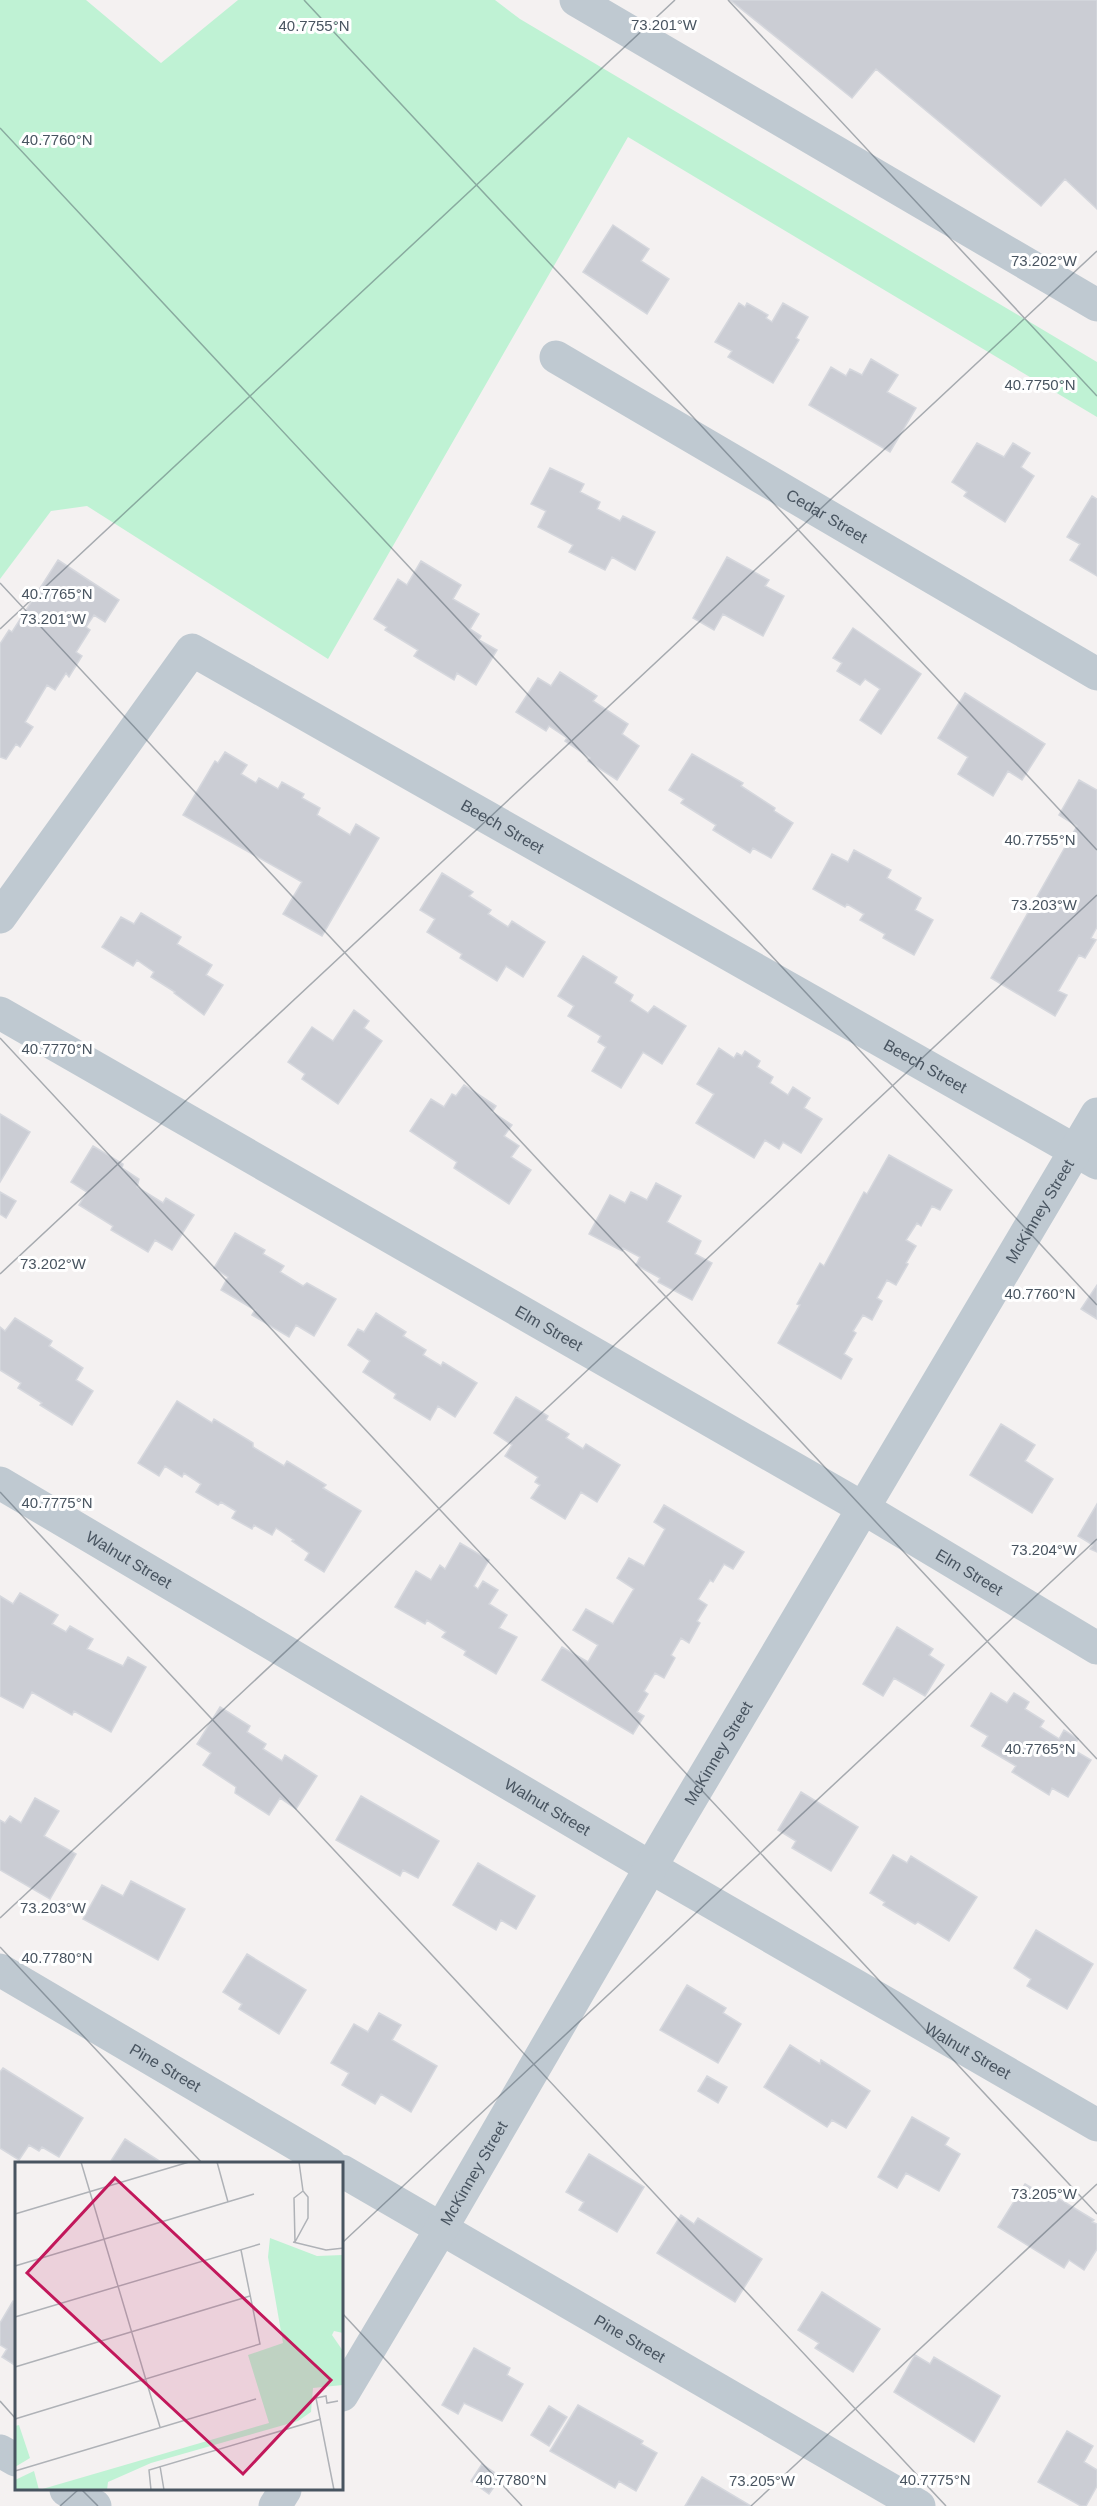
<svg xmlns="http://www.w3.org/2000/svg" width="1097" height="2506" viewBox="0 0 1097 2506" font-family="Arial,sans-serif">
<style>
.green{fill:#bff2d4}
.building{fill:#cbcdd4;stroke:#d5d7dd;stroke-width:1.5}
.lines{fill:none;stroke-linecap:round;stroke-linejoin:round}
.minor{stroke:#bfc9d1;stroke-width:33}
.ticks{fill:none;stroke:#485460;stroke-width:1.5;stroke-opacity:0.45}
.labels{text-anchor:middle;stroke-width:6;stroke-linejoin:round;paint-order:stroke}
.street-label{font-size:16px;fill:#485460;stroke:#fff}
.inset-road{fill:none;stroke:#afb2b7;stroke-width:1.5}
.view{fill:#c2185b;fill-opacity:0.15;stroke:#c2185b;stroke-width:3}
.inset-edge{fill:none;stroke:#485460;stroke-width:3}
.ticks-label{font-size:15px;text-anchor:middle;fill:#485460;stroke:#fff;stroke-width:6;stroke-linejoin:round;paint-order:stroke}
</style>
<rect width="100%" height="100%" fill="#f4f1f1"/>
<!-- green -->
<path class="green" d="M0,0H86L161,63L238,0H495L520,19L1097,362V417L628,137L328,659L87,506L51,511L0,579Z"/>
<!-- building -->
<path class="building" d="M730,0H1097V209L1065,179L1041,206L876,69L852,98Z
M613,225L649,249L641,261L669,279L647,314L583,272Z
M739,303L745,307L747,303L768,315L766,318L772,322L783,303L808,317L796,338L799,340L773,383L728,357L732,351L715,342Z
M871,359L898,375L887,392L916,408L890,452L809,405L831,367L846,376L850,369L862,375Z
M977,443L1004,457L1013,443L1030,453L1021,467L1034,476L1005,522L964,496L967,492L952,482Z
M550,468L584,484L580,492L600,502L597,509L620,521L623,516L655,532L635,570L612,557L605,570L569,552L573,545L538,527L546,511L531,504Z
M1092,496L1097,499V576L1070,560L1080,544L1067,537Z
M727,557L769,580L765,586L784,596L763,636L723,614L714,630L693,618Z
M58,560L119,600L105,622L94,615L86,627L90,630L76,652L82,656L69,677L66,673L55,690L47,685L25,722L33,727L20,747L16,744L6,759L0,757V644L9,630L12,632Z
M421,561L461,585L453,599L479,614L470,629L481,636L479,640L497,650L476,685L457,673L454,680L414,656L418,650L385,630L387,627L374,619L398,579L407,585Z
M853,628L921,674L881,734L860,720L880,689L865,679L860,685L837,671L842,663L833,658Z
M560,672L597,696L593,701L628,724L622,734L639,746L617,780L588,761L590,758L565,741L567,738L549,726L546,731L516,712L538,678L551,686Z
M965,693L1045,744L1022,780L1008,771L993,796L958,774L968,757L938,738Z
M225,752L247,765L241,774L256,783L259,778L278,789L282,782L304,794L302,798L320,808L317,815L350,835L356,824L379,838L322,936L283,914L302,882L183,815L215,761L218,763Z
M692,754L743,783L741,786L775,808L774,811L793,823L771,858L753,848L750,853L713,830L716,825L681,803L684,799L669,790Z
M1079,780L1097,790V927L1091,938L1096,940L1085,958L1079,955L1058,991L1067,995L1055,1016L991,978L1077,826L1059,815Z
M854,850L891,870L887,878L921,898L915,910L933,920L914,955L883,938L885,934L860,920L864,914L847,904L845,907L813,889L832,854L848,862Z
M442,873L473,892L469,896L491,910L488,914L508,927L512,921L545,942L523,977L506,966L497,981L460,958L462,954L427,932L435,919L420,910Z
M141,913L181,937L177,944L212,965L206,975L223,985L204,1015L174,993L175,992L151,977L154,972L137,960L133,966L102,947L121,917L134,924Z
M583,956L617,977L614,983L633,995L630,1001L648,1013L654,1006L686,1026L662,1064L643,1052L621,1088L592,1071L606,1047L598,1042L601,1036L568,1016L574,1006L558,996Z
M354,1010L369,1021L364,1028L382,1041L338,1104L302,1079L305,1074L288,1062L312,1027L333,1041Z
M719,1048L734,1058L737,1053L742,1056L745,1051L760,1061L757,1067L773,1077L770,1083L788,1095L793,1087L810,1098L804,1108L822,1119L801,1153L783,1142L779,1149L765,1140L754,1158L696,1123L714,1094L697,1084Z
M464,1085L496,1106L492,1112L512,1125L504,1136L519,1146L511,1157L531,1170L509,1204L454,1168L457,1162L410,1131L431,1099L444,1107L452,1094L456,1096Z
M0,1114L30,1132L0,1182Z
M93,1146L123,1164L122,1168L139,1179L137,1187L163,1203L166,1198L194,1215L172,1250L155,1240L148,1252L111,1230L113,1226L79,1205L87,1192L71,1182Z
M889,1155L952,1190L940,1210L932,1206L921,1226L917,1223L906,1240L916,1246L906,1263L908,1264L896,1285L887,1280L877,1298L882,1301L872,1320L863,1315L853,1331L856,1333L844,1354L852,1359L841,1379L778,1343L800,1305L797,1304L820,1263L824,1266L864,1192L867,1194Z
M656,1183L681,1196L667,1222L701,1241L695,1254L712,1263L692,1300L658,1282L660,1278L636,1265L640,1257L623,1248L622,1251L589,1234L610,1195L625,1203L631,1192L647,1200Z
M0,1192L16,1201L6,1218L0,1214Z
M235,1233L265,1250L263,1254L284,1266L280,1272L303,1286L307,1283L336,1299L314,1336L296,1325L289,1337L252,1315L255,1310L221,1290L228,1277L214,1268Z
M1097,1285V1319L1081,1309Z
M376,1313L406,1332L403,1336L426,1350L423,1355L441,1366L443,1362L477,1383L455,1417L438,1406L430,1420L394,1398L396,1394L363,1372L370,1361L348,1345L358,1329L364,1332Z
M15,1318L52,1341L49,1346L83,1368L76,1380L93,1391L72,1425L40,1405L42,1403L18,1388L21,1383L0,1370V1327L5,1331Z
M516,1397L548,1416L546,1420L569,1434L566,1438L583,1449L586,1444L620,1465L597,1502L581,1492L565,1519L531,1498L540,1485L535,1482L538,1477L505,1456L512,1445L494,1433Z
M177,1401L212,1423L214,1419L253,1443V1447L284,1466L287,1461L326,1485L323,1488L361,1511L324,1572L305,1560L309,1553L292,1541L294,1540L276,1528L272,1535L254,1525L252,1529L232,1518L236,1511L221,1502L218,1505L196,1492L201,1484L184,1473L182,1477L165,1466L159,1476L138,1463Z
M1001,1424L1035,1445L1025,1461L1053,1479L1032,1513L970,1475Z
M1097,1504V1552L1090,1549L1093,1545L1078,1536Z
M664,1505L744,1552L733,1569L724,1564L713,1582L710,1580L698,1599L707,1605L697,1621L700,1623L689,1643L681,1638L671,1655L675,1658L664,1678L655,1673L644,1691L648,1694L637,1712L644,1716L633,1734L542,1680L562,1647L588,1662L598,1645L573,1630L586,1609L613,1624L634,1589L617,1578L629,1558L644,1566L665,1529L654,1522Z
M460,1543L489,1560L474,1586L478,1589L483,1581L498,1590L489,1604L507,1615L499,1628L517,1637L496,1674L464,1655L466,1651L442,1637L446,1632L427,1620L425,1624L395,1607L416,1571L431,1580L440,1565L445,1569Z
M20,1593L58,1615L52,1624L66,1632L70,1626L93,1639L87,1649L123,1666L128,1657L146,1667L111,1732L74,1711L72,1715L32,1692L23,1708L0,1696V1596L13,1604Z
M897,1627L933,1649L929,1655L944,1665L925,1696L894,1678L883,1696L863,1684Z
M991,1693L1007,1703L1014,1693L1029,1702L1025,1709L1044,1721L1040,1727L1059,1739L1064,1730L1078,1739L1072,1749L1091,1760L1068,1797L1052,1788L1049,1795L1012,1772L1016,1766L982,1746L988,1736L971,1726Z
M220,1707L250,1726L247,1732L266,1744L263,1749L282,1761L285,1755L317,1776L296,1809L280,1798L269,1815L235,1793L236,1787L203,1765L211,1753L197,1744Z
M801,1792L858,1827L831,1871L792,1848L796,1841L778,1830Z
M361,1796L439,1841L418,1878L403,1870L400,1876L336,1840Z
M35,1798L59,1811L44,1836L76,1854L50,1899L0,1870V1820L5,1823L10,1816L21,1823Z
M893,1855L907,1863L911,1856L977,1897L949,1941L918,1922L915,1924L883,1905L885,1902L870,1893Z
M478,1863L535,1896L516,1929L501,1920L496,1930L453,1905Z
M131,1881L185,1909L158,1960L83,1919L102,1885L123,1896Z
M1036,1930L1093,1964L1067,2009L1027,1986L1031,1979L1014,1968Z
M247,1954L306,1990L279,2034L239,2009L242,2004L223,1992Z
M687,1985L726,2008L723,2013L741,2024L718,2063L660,2030Z
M379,2013L401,2025L392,2040L437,2066L411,2112L381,2094L375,2104L342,2085L349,2073L331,2063L354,2024L368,2032Z
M790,2045L820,2064L821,2060L870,2091L846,2128L832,2120L827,2127L764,2087Z
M3,2068L83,2118L59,2157L42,2147L39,2151L29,2145L19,2160L0,2148V2072Z
M707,2076L727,2087L718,2103L698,2091Z
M912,2117L949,2138L945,2145L960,2154L939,2191L906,2173L897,2188L878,2177Z
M125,2139L161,2162L160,2164H109Z
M589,2154L644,2187L617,2232L579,2210L584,2202L566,2192Z
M1025,2184L1056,2202L1058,2198L1094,2220L1092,2222L1097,2224V2249L1084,2270L1069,2260L1064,2268L998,2227Z
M681,2215L694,2224L698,2218L762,2259L735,2302L657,2253Z
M822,2292L880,2329L853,2372L815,2348L819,2343L798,2330Z
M13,2301L16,2303V2366L2,2357L7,2349L0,2345V2323Z
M474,2348L510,2368L507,2375L523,2384L502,2421L464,2403L458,2414L442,2405Z
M915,2355L930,2364L934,2357L1000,2396L974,2442L894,2392Z
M578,2405L643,2441L641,2444L657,2453L636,2491L619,2481L615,2488L550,2451Z
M549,2406L567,2417L549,2446L531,2435Z
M1067,2431L1093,2446L1084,2462L1097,2470V2486L1086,2506H1081L1038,2482Z
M482,2464L501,2477L489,2494L471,2481Z
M702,2477L751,2506H685Z"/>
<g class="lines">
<!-- minor -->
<g class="minor">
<path d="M576,0L1097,305"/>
<path id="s1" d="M556,357L1097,674"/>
<path id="s2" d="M0,917L192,650L1097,1163"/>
<path id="s3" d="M0,1013L863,1508L1097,1648"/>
<path id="s4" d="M0,1483L650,1867L1097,2125"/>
<path id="s5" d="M0,1970L330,2164"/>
<path id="s6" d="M342,2171L919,2506"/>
<path id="s7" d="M342,2395L441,2229L670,1834L1097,1114"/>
<path d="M0,2451L16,2460"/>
<path d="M66,2490L95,2506"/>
<path d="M275,2506L285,2490"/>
</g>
</g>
<!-- ticks -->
<path class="ticks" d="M304,0L1097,850M728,0L1097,396M0,128L1097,1305M0,583L1097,1759M0,629L675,0M0,1038L1097,2214M0,1274L1097,251M0,1492L946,2506M0,1918L1097,895M0,1947L203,2164M342,2243L1097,1539M342,2313L522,2506M0,2401L16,2419M82,2490L98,2506M60,2506L78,2490M751,2506L1097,2184"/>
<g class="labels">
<!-- street labels -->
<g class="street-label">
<text dy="6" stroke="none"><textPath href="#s1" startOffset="314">Cedar Street</textPath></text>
<text dy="6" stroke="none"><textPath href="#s2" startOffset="686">Beech Street</textPath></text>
<text dy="6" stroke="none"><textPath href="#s2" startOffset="1172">Beech Street</textPath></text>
<text dy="6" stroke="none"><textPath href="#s7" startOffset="1374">McKinney Street</textPath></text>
<text dy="6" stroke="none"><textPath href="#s3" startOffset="633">Elm Street</textPath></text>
<text dy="6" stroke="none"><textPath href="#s4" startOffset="150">Walnut Street</textPath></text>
<text dy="6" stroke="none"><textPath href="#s3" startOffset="1119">Elm Street</textPath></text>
<text dy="6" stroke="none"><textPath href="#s7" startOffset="744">McKinney Street</textPath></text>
<text dy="6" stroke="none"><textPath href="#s4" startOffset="636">Walnut Street</textPath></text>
<text dy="6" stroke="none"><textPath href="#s4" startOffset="1122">Walnut Street</textPath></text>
<text dy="6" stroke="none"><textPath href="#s5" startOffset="192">Pine Street</textPath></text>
<text dy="6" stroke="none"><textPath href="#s7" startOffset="258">McKinney Street</textPath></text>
<text dy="6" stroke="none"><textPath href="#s6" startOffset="333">Pine Street</textPath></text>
</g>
</g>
<!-- overview -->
<g transform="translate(15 2162)">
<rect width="328" height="328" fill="#f4f1f1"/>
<path d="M255,76L302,94L328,93V171L319,169L317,173L328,189V223L298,226L296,250L283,259L136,301L93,320L92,328H0V318L19,309L24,328L254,261L233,193L268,181L253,95ZM4,263L15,296L0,305V264Z" fill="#bff2d4"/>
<path class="inset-road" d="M66,0L145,265M202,0L213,40M0,52L174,0M278,80L311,88L329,86M280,80L293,56V35L288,29L284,0M280,80L279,36L288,29M0,104L239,32M0,155L245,82M0,205L235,134M0,257L245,182L226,88M145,304L149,328M0,309L241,237M136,328L134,308L306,257M319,328L301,236L311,234L312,241L323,239"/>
<path class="view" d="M100,16L316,218L228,312L12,111Z"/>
<rect width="328" height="328" class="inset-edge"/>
</g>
<g class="ticks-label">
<text x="664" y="30">73.201°W</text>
<text x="314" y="31">40.7755°N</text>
<text x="57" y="145">40.7760°N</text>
<text x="1044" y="266">73.202°W</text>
<text x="1040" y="390">40.7750°N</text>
<text x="57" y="599">40.7765°N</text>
<text x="53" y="624">73.201°W</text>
<text x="1040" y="845">40.7755°N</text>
<text x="1044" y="910">73.203°W</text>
<text x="57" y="1054">40.7770°N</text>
<text x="53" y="1269">73.202°W</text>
<text x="1040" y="1299">40.7760°N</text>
<text x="57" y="1508">40.7775°N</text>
<text x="1044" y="1555">73.204°W</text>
<text x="1040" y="1754">40.7765°N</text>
<text x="53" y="1913">73.203°W</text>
<text x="57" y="1963">40.7780°N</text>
<text x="1044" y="2199">73.205°W</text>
<text x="511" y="2485">40.7780°N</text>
<text x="935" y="2485">40.7775°N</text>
<text x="762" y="2486">73.205°W</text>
</g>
</svg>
